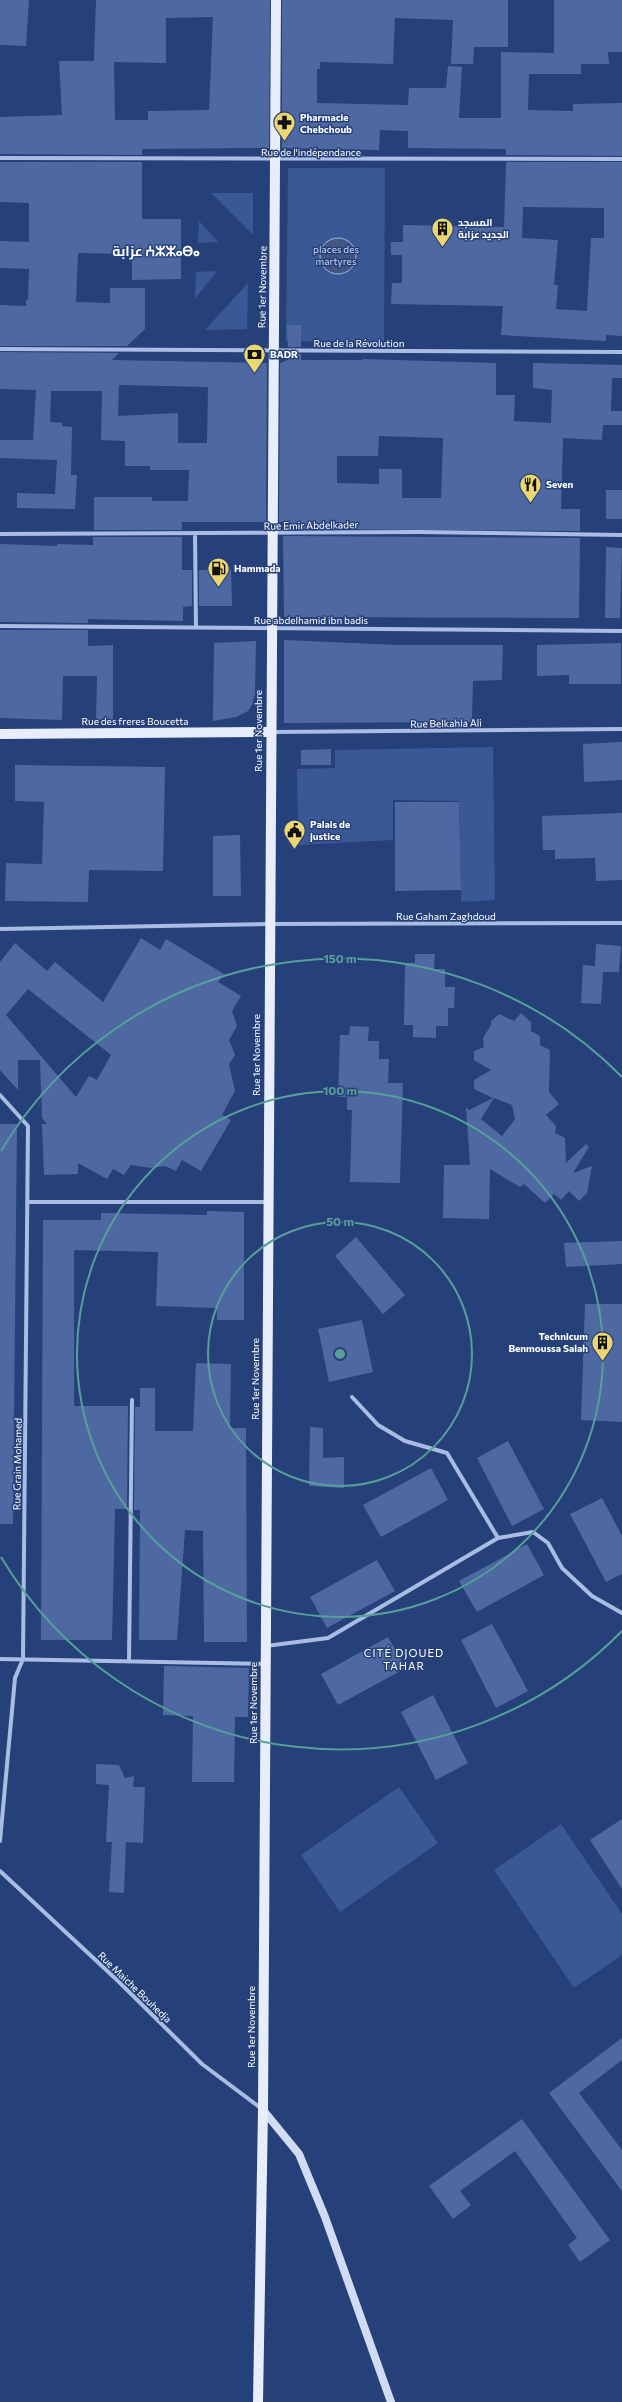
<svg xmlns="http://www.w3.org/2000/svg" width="622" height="2402" viewBox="0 0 622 2402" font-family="Commissioner,Cairo,'Noto Sans Tifinagh',sans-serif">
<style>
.green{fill:#3a5896}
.water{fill:#42567f;stroke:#9db5e4}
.building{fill:#4e69a2;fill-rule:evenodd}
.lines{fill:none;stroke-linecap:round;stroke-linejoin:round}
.street{stroke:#a9bce3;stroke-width:4}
.secondary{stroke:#d1dcf3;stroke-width:8}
.primary{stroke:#e8edfc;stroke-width:10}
.ring{fill:none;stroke:#579f9a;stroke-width:2}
.labels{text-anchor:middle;stroke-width:3;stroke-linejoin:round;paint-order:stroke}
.poi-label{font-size:10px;font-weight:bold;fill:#fff;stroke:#264079;text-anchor:start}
.street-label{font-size:10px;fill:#fff;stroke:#264079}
.park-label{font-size:10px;fill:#cbd8f3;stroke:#264079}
.neighbourhood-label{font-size:11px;letter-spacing:1px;fill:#fff;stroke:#264079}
.district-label{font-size:14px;font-weight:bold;fill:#fff;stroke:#264079}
.centre{fill:#579f9a;stroke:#264079;stroke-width:2}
.ring-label{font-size:12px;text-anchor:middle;font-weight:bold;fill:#579f9a;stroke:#264079;stroke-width:3;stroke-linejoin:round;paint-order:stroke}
</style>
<rect width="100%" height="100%" fill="#264079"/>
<!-- green -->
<path class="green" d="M288,168H385L384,342L286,341Z
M211,193H253V235Z
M199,221L218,242L198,243Z
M217,271L195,299L196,272Z
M248,283L247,329L205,330Z
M493,747L495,900L461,902L459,801L393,800V840L298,845L297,769L335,768V750Z
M399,1787L438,1843L340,1912L301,1855Z
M561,1824L622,1914V1955L574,1988L494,1870Z"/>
<!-- water -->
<path class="water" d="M320 256a18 18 0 1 1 36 0a18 18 0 1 1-36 0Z"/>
<!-- building -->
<path class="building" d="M0,0H29L26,46L0,45Z
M96,0H270L269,148L142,149V155L0,154V117L62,115L59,61H94ZM213,17L209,110L148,111V120H115L114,62L166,63V18Z
M282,0H508V47H474L473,64H451L453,20L395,18L393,64L320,62V69H317V103L408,105L409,88H446L448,66L462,67L459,118H501V52L554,53V0H622V52H608L609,64H581V74H529L528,110L573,111V104L622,103V156L506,155V149L408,148V131L380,130L379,150L282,148Z
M0,162H142V219H181V279L132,280V254L78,253L76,302L110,303V288H145V329L127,346H0V305L26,306V300H28L29,269L0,268V241L29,242V203L0,202Z
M506,162H622V336L606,335V341L501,335L503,306L391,304L392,283H402V255H391V242H403V225L504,227ZM523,207L604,208V238H591L587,311L556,309L558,285H554L558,240L522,238Z
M287,325H301V347H288Z
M0,352L119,353L112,360L267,363L266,522H182V530H94V497H152V501H188L189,470H150V466H125V441L101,440L102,391H51L50,422L62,423V426L72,427L71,475H77L75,509L17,508V493L55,494L57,460L0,458V440H33L36,390L0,389ZM119,385L208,387L207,443H178V413L118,416Z
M288,354H301V360H363V359L496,363V395H515L514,421L551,423L552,390L533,388V363L622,365V378H612L611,411H622V425H603L602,440L563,438L561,509H580V531L283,529V522H279L280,363L288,360ZM379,436L443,438L441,498H402V469H379V484L337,483V456H378Z
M606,490H622V519H606Z
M283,536L580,538L579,618L284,617Z
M93,537H182V570H192V606L183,607V621L88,619V623L0,622V544L57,546V544L93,545Z
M606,547L622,548L620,618H605Z
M231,569L232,606H199V570Z
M0,630H88V646L113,645V720H96L97,676H63L62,720L0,718Z
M284,640L398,645H503L502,680L473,681L472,722L284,723Z
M256,641L255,694L252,705L248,711L236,717L213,721L214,643Z
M621,643V684H569V675L537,676V645Z
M622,742V780L584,782L583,744Z
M331,749V765H301V750Z
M15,765L165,767L163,871L89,870L88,902L5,901L6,863L42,864L44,802L15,801Z
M395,802H459L461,890L395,891Z
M622,813V880L596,881L595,858L555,859V850H543L542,816Z
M240,835L241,896H213V836Z
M141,938L160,950L166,939L224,974L218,982L241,996L232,1011L237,1026L229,1040L235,1055L229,1064L235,1091L222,1115L231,1120L201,1171L182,1160L176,1171L165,1166L151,1168L131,1165L124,1175L113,1169L107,1179L78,1163V1174L44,1175L42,1124H47L42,1118L40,1060H18V1090L0,1070V962L15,943L47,971L55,962L103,1002ZM28,989L111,1055L97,1080L89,1076L76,1097L6,1015Z
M596,944L621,946L619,972H603L601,1004L581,1003L583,965L595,966Z
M415,954H435L434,969H445V987H455L454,1008H448V1026H436V1038L413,1037V1025H404L405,963H415Z
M521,1013L531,1022V1031L540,1036V1045L550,1050L549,1092L559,1104L546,1115L556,1126L555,1133L565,1138L566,1163L586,1144L589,1147L573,1173L592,1166L587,1193L579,1201L569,1191L561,1200L554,1194L545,1203L524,1184L520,1187L490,1169L489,1219L443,1218L444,1165H470L466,1107L469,1110L493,1098L474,1089V1080L491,1070L474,1060V1051L484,1047L483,1038L491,1025V1021L499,1014L514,1021ZM494,1098L512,1105L515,1119L502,1136L481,1119Z
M350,1026L369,1027L368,1041H379V1059H389L388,1083H403L400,1183L350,1182L352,1110H347V1097H338L340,1035H349Z
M0,1124H17L13,1524H0Z
M207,1211L244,1212V1320H217V1308L156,1306L158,1252L74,1250V1406H128L127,1509H115L112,1640H41L43,1220H101V1213L207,1215Z
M356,1237L405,1295L383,1314L335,1256Z
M622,1241V1264L566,1267L564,1243Z
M585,1304H622V1422L581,1420Z
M362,1320L373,1372L329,1382L318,1329Z
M196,1363L231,1364L230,1428H246L247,1642H204L203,1531L185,1530L177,1640H139L140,1510H134L135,1407H140V1388H155V1431H193Z
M310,1427L323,1428V1458L344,1457V1488L309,1486Z
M508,1441L544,1509L512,1526L477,1458Z
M431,1468L448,1500L381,1537L363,1505Z
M602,1498L622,1536V1574L606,1582L570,1514Z
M527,1544L544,1575L477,1612L459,1581Z
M377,1560L395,1591L327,1628L310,1597Z
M492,1624L528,1691L496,1708L461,1640Z
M388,1637L406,1668L338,1705L321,1674Z
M164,1666L249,1668L248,1717H235L234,1782H192L193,1716L163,1715Z
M433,1695L468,1763L436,1780L401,1712Z
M96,1764L119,1765L125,1778L134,1776L133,1787H145L143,1843L126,1842L124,1893L109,1892L112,1842H106L109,1785L96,1784Z
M622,1819V1889L590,1840Z
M622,2038V2060L579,2093L622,2150V2191L549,2093Z
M522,2119L610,2240L580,2262L568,2245L577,2238L515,2151L460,2191L471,2205L453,2219L429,2186Z"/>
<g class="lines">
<!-- street -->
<path class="street" d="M0,158L622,159
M0,349L622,352
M0,534L419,532L622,535
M195,534L196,628
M0,626L622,631
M273,732L622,729
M0,929L269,924L622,923
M0,1095L28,1126L23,1659L15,1678L0,1841
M27,1202H267
M352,1397L378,1425L405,1441L447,1453L498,1538
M266,1646L328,1638L498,1538L533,1532L548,1543L562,1568L592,1596L622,1613
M0,1659L265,1664
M129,1661L132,1400
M0,1871L117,1980L202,2064L262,2109"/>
<!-- secondary -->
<path class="secondary" d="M263,2110L299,2154L325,2217L391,2402"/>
<!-- primary -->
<path class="primary" d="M0,734L270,732
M258,2402L263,2110L276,0"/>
</g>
<!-- distance rings -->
<g class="ring">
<circle cx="340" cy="1354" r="132"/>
<circle cx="340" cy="1354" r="263"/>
<path d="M622 1631A395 395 0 0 1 1 1557M1 1151A395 395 0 0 1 622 1077"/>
</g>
<!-- icons -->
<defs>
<symbol id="pharmacy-pin" viewBox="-11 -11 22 30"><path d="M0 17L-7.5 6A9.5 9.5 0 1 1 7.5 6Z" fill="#ecd66e" stroke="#264079"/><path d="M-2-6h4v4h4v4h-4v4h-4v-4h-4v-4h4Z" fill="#111"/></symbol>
<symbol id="building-pin" viewBox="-11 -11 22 30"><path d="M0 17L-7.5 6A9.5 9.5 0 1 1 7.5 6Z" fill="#ecd66e" stroke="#264079"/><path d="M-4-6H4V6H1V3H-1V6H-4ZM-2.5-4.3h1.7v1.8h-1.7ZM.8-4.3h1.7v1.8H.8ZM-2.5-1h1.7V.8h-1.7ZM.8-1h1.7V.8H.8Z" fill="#111"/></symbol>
<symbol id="bank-pin" viewBox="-11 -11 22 30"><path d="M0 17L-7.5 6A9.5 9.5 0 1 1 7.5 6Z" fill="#ecd66e" stroke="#264079"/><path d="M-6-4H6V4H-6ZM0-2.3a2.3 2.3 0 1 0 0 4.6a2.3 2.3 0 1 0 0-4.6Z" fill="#111"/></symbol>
<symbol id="restaurant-pin" viewBox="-11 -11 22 30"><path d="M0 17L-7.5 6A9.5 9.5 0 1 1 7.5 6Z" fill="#ecd66e" stroke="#264079"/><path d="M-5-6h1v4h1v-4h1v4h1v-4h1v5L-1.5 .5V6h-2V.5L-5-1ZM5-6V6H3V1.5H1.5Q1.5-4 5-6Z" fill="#111"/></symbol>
<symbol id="fuel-pin" viewBox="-11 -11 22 30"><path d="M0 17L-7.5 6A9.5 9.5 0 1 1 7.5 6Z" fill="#ecd66e" stroke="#264079"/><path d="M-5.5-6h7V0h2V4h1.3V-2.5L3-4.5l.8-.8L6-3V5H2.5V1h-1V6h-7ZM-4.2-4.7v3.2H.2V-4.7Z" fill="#111"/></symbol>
<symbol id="civic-pin" viewBox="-11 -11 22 30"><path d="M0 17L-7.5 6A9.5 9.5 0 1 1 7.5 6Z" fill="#ecd66e" stroke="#264079"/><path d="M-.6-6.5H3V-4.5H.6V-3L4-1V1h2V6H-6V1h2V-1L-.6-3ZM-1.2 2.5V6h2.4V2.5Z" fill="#111"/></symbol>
</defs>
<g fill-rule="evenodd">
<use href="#pharmacy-pin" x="272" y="110" width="25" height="34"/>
<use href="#building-pin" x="430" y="216" width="25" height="34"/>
<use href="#bank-pin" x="242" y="342" width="25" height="34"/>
<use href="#restaurant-pin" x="518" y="472" width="25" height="34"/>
<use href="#fuel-pin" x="206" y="556" width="25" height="34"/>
<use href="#civic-pin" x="282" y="818" width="25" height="34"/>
<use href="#building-pin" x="590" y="1330" width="25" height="34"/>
</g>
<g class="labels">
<!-- poi labels -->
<g class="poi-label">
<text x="300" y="121">Pharmacie<tspan x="300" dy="12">Chebchoub</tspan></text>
<text x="458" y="226">المسجد<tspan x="458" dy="12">الجديد عزابة</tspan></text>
<text x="270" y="358">BADR</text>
<text x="546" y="488">Seven</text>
<text x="234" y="572">Hammada</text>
<text x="310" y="828">Palais de<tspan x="310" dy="12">justice</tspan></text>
<text x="588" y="1340" text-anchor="end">Technicum<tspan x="588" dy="12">Benmoussa Salah</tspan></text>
</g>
<!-- street labels -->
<g class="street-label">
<text x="311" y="156">Rue de l'indépendance</text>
<text transform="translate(262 287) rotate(-89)" y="4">Rue 1er Novembre</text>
<text x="359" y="347">Rue de la Révolution</text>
<text transform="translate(311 525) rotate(-1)" y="4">Rue Emir Abdelkader</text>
<text x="311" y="624">Rue abdelhamid ibn badis</text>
<text x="135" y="725">Rue des freres Boucetta</text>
<text transform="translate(446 723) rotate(-1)" y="4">Rue Belkahla Ali</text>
<text transform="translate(258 731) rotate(-90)" y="4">Rue 1er Novembre</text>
<text x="446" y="920">Rue Gaham Zaghdoud</text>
<text transform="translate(256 1055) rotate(-90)" y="4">Rue 1er Novembre</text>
<text transform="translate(255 1379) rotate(-90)" y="4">Rue 1er Novembre</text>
<text transform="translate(17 1464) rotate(-89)" y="4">Rue Grain Mohamed</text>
<text transform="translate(253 1703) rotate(-90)" y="4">Rue 1er Novembre</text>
<text transform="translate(135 1987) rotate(44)" y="4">Rue Maiche Bouhedja</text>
<text transform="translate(251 2027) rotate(-90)" y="4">Rue 1er Novembre</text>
</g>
<!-- park labels -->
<g class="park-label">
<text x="336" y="253">places des<tspan x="336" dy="12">martyres</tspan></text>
</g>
<!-- neighbourhood labels -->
<g class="neighbourhood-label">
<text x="404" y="1657">CITÉ DJOUED<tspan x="404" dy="13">TAHAR</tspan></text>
</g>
<!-- district labels -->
<g class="district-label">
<text x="156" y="256">عزابة ⵄⵣⵣⴰⴱⴰ</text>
</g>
</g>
<circle cx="340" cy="1354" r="6" class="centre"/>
<g class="ring-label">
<text x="340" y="963">150 m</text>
<text x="340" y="1095">100 m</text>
<text x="340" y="1226">50 m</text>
</g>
</svg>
